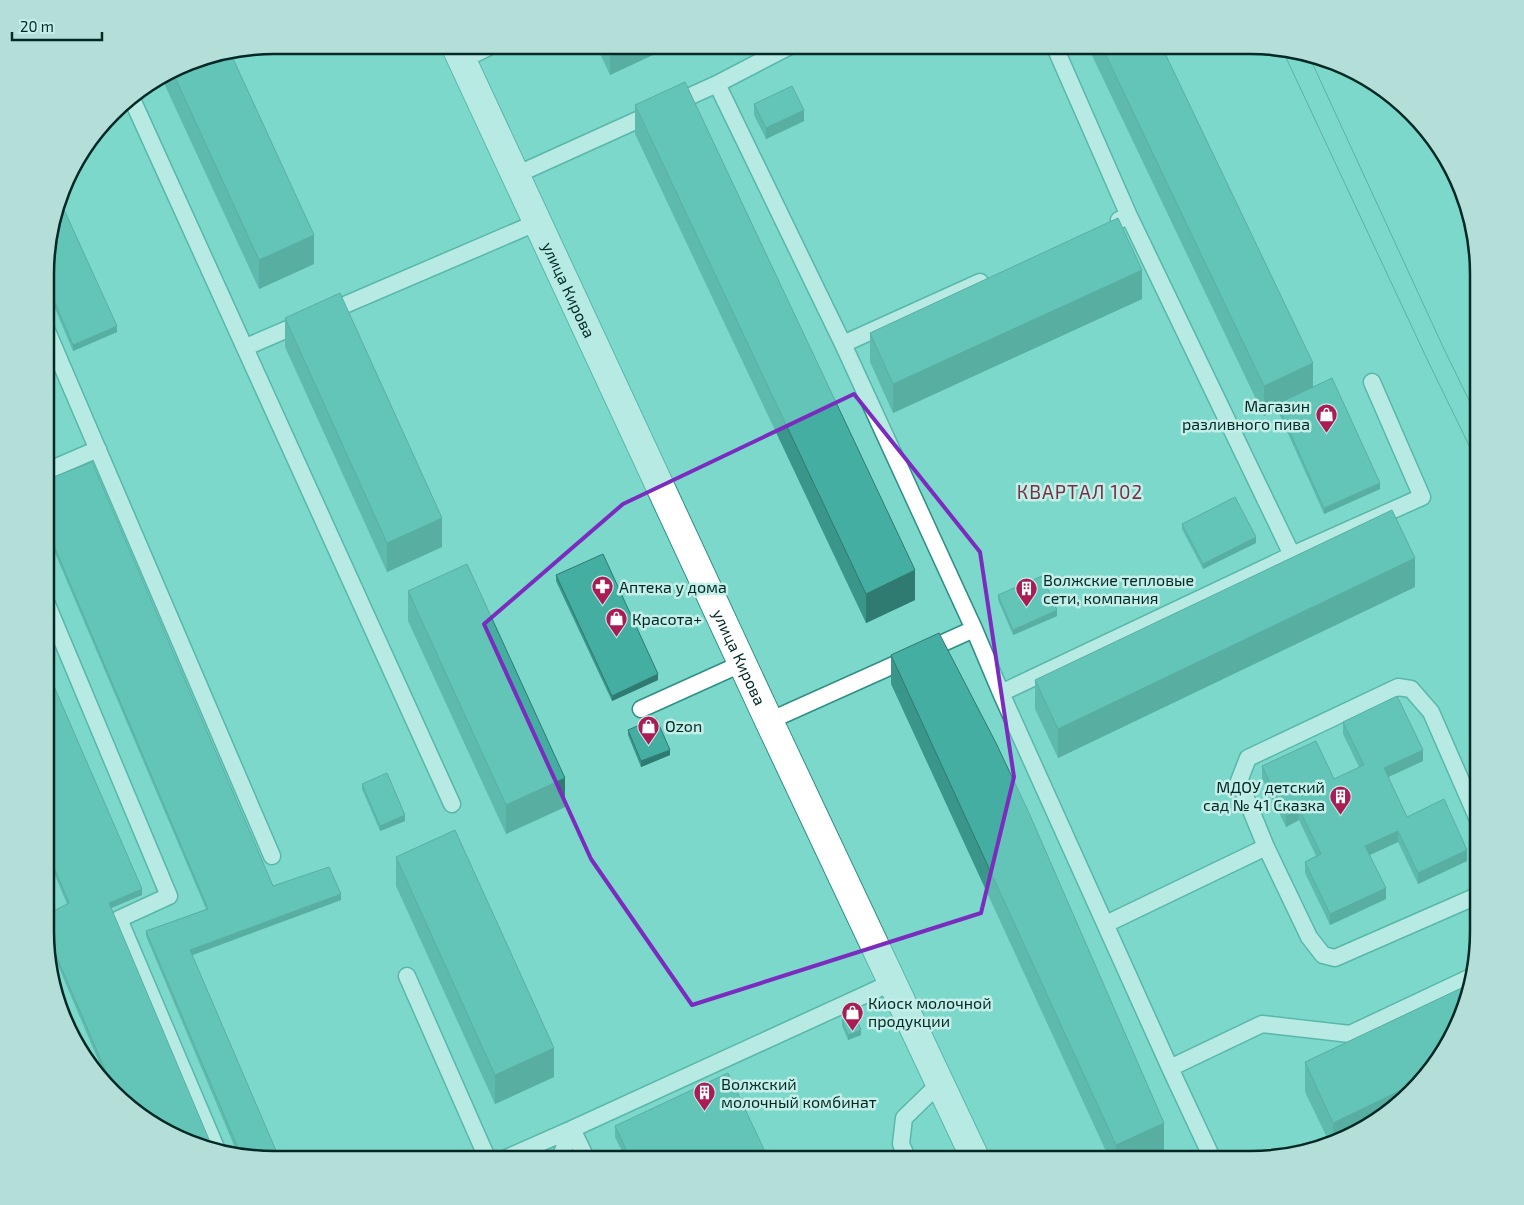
<svg xmlns="http://www.w3.org/2000/svg" width="1524" height="1205" viewBox="0 0 1524 1205" font-family="'Exo 2',sans-serif">
<style>
.lines{fill:none;stroke-linecap:round;stroke-linejoin:round}
.lane-casing{stroke:#2e8f84;stroke-width:19}
.secondary-casing{stroke:#2e8f84;stroke-width:30}
.lane{stroke:#fff;stroke-width:16}
.secondary{stroke:#fff;stroke-width:28}
.tram{stroke:#3c7d75;stroke-width:1}
.wall{fill:#3a968a}
.shaded-wall{fill:#2f7a71}
.building{fill:#43aea1;stroke:#2f7a71}
.marked{fill:none;stroke:#7b2cbf;stroke-width:4;stroke-linejoin:round}
.labels{text-anchor:middle;stroke-width:5;stroke-linejoin:round;paint-order:stroke}
.street-label{font-size:16px;fill:#002925;stroke:#c4efe8}
.poi-label{font-size:16px;fill:#002925;stroke:#c4efe8;text-anchor:start}
.quarter-label{font-size:19px;letter-spacing:1px;fill:#773146;stroke:#c4efe8}
.rim{fill:none;stroke:#002925;stroke-width:2.5}
</style>
<rect width="100%" height="100%" fill="#7cd8cb"/>
<g class="lines">
<defs>
<path id="lane" d="M792,45L717,84L843,344L974,629L1001,693L1292,555L1129,216
M1054,45L1129,216L1119,220
M462,60L493,45
M131,97L452,804
M516,175L717,84
M326,313L538,222
M47,331L272,856
M843,344L980,282
M246,347L304,322
M47,471L98,449
M1292,555L1422,497L1372,382
M46,602L169,896L119,919L217,1150
M1001,693L1170,1068L1213,1160
M641,709L743,663
M769,721L974,629
M1479,895L1335,958L1323,955L1309,937L1266,847L1239,781L1248,758L1398,687L1411,689L1431,712L1479,822
M1106,924L1266,847
M407,976L488,1160
M1170,1068L1262,1024L1350,1034L1471,977
M572,1129L587,1160
M502,1160L572,1129L893,982
M559,1160L572,1129
M908,1160L901,1144L904,1118L940,1083"/>
<g id="secondary">
<path id="s1" d="M455,45L769,721L976,1160"/>
</g>
</defs>
<!-- lane casing -->
<use href="#lane" class="lane-casing"/>
<!-- secondary casing -->
<use href="#secondary" class="secondary-casing"/>
<!-- lane -->
<use href="#lane" class="lane"/>
<!-- secondary -->
<use href="#secondary" class="secondary"/>
<!-- tram -->
<path class="tram" d="M1282,49L1426,357L1479,466
M1309,56L1444,349L1479,421"/>
</g>
<!-- wall -->
<path class="wall" d="M596,45H674L610,75Z
M1087,45H1161L1313,387L1380,489L1324,514L1277,409L1264,416Z
M200,57L314,264L259,289L162,79Z
M754,104L804,121L766,139L754,115Z
M635,105L915,600L866,623L635,134Z
M47,243L117,332L73,351L47,290Z
M1142,299L893,413L870,362V333Z
M285,318L442,547L387,572L285,347Z
M46,480L273,886L341,900L192,955L259,1160L238,1155L146,936V931L206,909L46,532Z
M1182,524L1256,543L1203,569L1182,529Z
M556,575L658,680L612,701L556,581Z
M1415,587L1058,758L1035,709V680Z
M408,591L565,807L506,834L408,621Z
M998,595L1057,616L1013,635L998,600Z
M891,655L1164,1152L1146,1160H1110L891,684Z
M46,668L142,895L111,908L123,1103L109,1086L46,937V915L67,904L46,854Z
M1343,722L1423,761L1388,777L1407,817L1467,861L1418,884L1398,842L1370,855L1386,899L1330,925L1305,873V862L1316,856L1299,820L1286,827L1262,778V766L1334,779L1359,767L1343,734Z
M628,730L670,755L641,767L628,735Z
M362,784L405,821L380,831L362,789Z
M396,857L554,1077L495,1104L396,886Z
M1470,984L1338,1143L1330,1144L1305,1092V1062Z
M842,1020L861,1035L848,1040L842,1026Z
M615,1126L769,1160H626L615,1137Z"/>
<!-- shaded-wall -->
<path class="shaded-wall" d="M610,45H674L610,75Z
M804,110V121L766,139V128Z
M314,235V264L259,289V260Z
M1142,270V299L893,413V384Z
M117,326V332L73,351V345Z
M1313,363V392L1277,404V409L1264,416V386Z
M1380,483V489L1324,514V508Z
M442,518V547L387,572V543Z
M1256,537V543L1203,569V564Z
M1415,558V587L1058,758V729Z
M915,570V600L866,623V594Z
M1057,610V616L1013,635V630Z
M658,674V680L612,701V696Z
M670,750V755L641,767V761Z
M1423,750V761L1384,779V768Z
M565,778V807L506,834V805Z
M1299,809V820L1286,827V816Z
M405,815V821L380,831V826Z
M1398,831V842L1365,857V846Z
M1467,850V861L1418,884V873Z
M1386,888V899L1330,925V914Z
M142,889V895L109,909V903Z
M341,894V900L190,956V950Z
M861,1030V1035L848,1040V1035Z
M554,1048V1077L495,1104V1075Z
M1424,1079L1422,1082L1338,1143L1333,1144V1123Z
M1164,1123V1152L1146,1160H1116V1145Z"/>
<!-- building -->
<path class="building" d="M1101,45H1161L1313,363L1264,386Z
M230,52L314,235L259,260L173,73L200,57Z
M685,82L915,570L866,594L635,105Z
M792,86L804,110L766,128L754,104Z
M61,203L117,326L73,345L47,284V243Z
M1118,218L1142,270L893,384L870,333Z
M340,293L442,518L387,543L285,318Z
M1332,378L1380,483L1324,508L1277,404Z
M92,462L273,886L329,867L341,894L190,950L280,1160H259L241,1155L146,931L208,909L46,527V480Z
M1235,497L1256,537L1203,564L1182,524Z
M1392,510L1415,558L1058,729L1035,680Z
M603,554L658,674L612,696L556,575Z
M467,564L565,778L506,805L408,591Z
M1042,576L1057,610L1013,630L998,595Z
M939,633L996,743L1029,813L1164,1123L1116,1145L891,655Z
M46,668L142,889L109,903L213,1149L186,1143L123,1103L115,1093L46,932V915L69,903L46,848Z
M1397,696L1423,750L1384,768L1407,817L1444,799L1467,850L1418,873L1398,831L1365,846L1386,888L1330,914L1305,862L1321,854L1299,809L1286,816L1262,766L1316,741L1334,779L1364,765L1343,722Z
M656,718L670,750L641,761L628,730Z
M387,773L405,815L380,826L362,784Z
M455,830L554,1048L495,1075L396,857Z
M1470,984L1462,1019L1424,1079L1333,1123L1305,1062Z
M855,1015L861,1030L848,1035L842,1020Z
M728,1073L769,1160H631L615,1126Z
M803,1151L807,1160H784Z"/>
<!-- marked area -->
<path d="M0 0H1524V1205H0ZM854,394L980,552L1014,777L981,913L692,1005L591,859L484,624L623,504Z" fill="#7cd8cb" fill-opacity=".55" fill-rule="evenodd"/>
<path class="marked" d="M854,394L980,552L1014,777L981,913L692,1005L591,859L484,624L623,504Z"/>
<!-- icons -->
<defs>
<symbol id="shop-pin" viewBox="-11 -11 22 30"><path d="M0 17L-7.5 6A9.5 9.5 0 1 1 7.5 6Z" fill="#ab1b54" stroke="#c4efe8"/><path d="M-5-2.5h2.3a2.7 3.5 0 0 1 5.4 0H5L5.5 6h-11ZM-1.5-2.5h3a1.5 2.3 0 0 0-3 0Z" fill="#fff"/></symbol>
<symbol id="pharmacy-pin" viewBox="-11 -11 22 30"><path d="M0 17L-7.5 6A9.5 9.5 0 1 1 7.5 6Z" fill="#ab1b54" stroke="#c4efe8"/><path d="M-2-6h4v4h4v4h-4v4h-4v-4h-4v-4h4Z" fill="#fff"/></symbol>
<symbol id="building-pin" viewBox="-11 -11 22 30"><path d="M0 17L-7.5 6A9.5 9.5 0 1 1 7.5 6Z" fill="#ab1b54" stroke="#c4efe8"/><path d="M-4-6H4V6H1V3H-1V6H-4ZM-2.5-4.3h1.7v1.8h-1.7ZM.8-4.3h1.7v1.8H.8ZM-2.5-1h1.7V.8h-1.7ZM.8-1h1.7V.8H.8Z" fill="#fff"/></symbol>
</defs>
<g fill-rule="evenodd">
<use href="#shop-pin" x="1314" y="402" width="25" height="34"/>
<use href="#pharmacy-pin" x="590" y="574" width="25" height="34"/>
<use href="#building-pin" x="1014" y="576" width="25" height="34"/>
<use href="#shop-pin" x="604" y="606" width="25" height="34"/>
<use href="#shop-pin" x="636" y="714" width="25" height="34"/>
<use href="#building-pin" x="1328" y="784" width="25" height="34"/>
<use href="#shop-pin" x="840" y="1000" width="25" height="34"/>
<use href="#building-pin" x="692" y="1080" width="25" height="34"/>
</g>
<g class="labels">
<!-- street labels -->
<g class="street-label">
<text dy="6" stroke="none"><textPath href="#s1" startOffset="270">улица Кирова</textPath></text>
<text dy="6" stroke="none"><textPath href="#s1" startOffset="675">улица Кирова</textPath></text>
</g>
<!-- poi labels -->
<g class="poi-label">
<text x="1310" y="412" text-anchor="end">Магазин<tspan x="1310" dy="18">разливного пива</tspan></text>
<text x="1043" y="586">Волжские тепловые<tspan x="1043" dy="18">сети, компания</tspan></text>
<text x="619" y="593">Аптека у дома</text>
<text x="632" y="625">Красота+</text>
<text x="665" y="732">Ozon</text>
<text x="1325" y="793" text-anchor="end">МДОУ детский<tspan x="1325" dy="18">сад № 41 Сказка</tspan></text>
<text x="868" y="1009">Киоск молочной<tspan x="868" dy="18">продукции</tspan></text>
<text x="721" y="1090">Волжский<tspan x="721" dy="18">молочный комбинат</tspan></text>
</g>
<!-- quarter labels -->
<g class="quarter-label">
<text x="1080" y="499">КВАРТАЛ 102</text>
</g>
</g>
<!-- crop -->
<path d="M0 0H1524V1205H0ZM274 54H1250A220 220 0 0 1 1470 274V931A220 220 0 0 1 1250 1151H274A220 220 0 0 1 54 931V274A220 220 0 0 1 274 54Z" fill="#b4dfd8" fill-rule="evenodd"/>
<path class="rim" d="M274 54H1250A220 220 0 0 1 1470 274V931A220 220 0 0 1 1250 1151H274A220 220 0 0 1 54 931V274A220 220 0 0 1 274 54Z"/>
<!-- scale -->
<path d="M12 32v8h90v-8" fill="none" stroke="#002925" stroke-width="2.5"/>
<text x="20" y="32" font-size="15" fill="#002925" stroke="#c4efe8" stroke-width="4" paint-order="stroke">20 m</text>
</svg>
